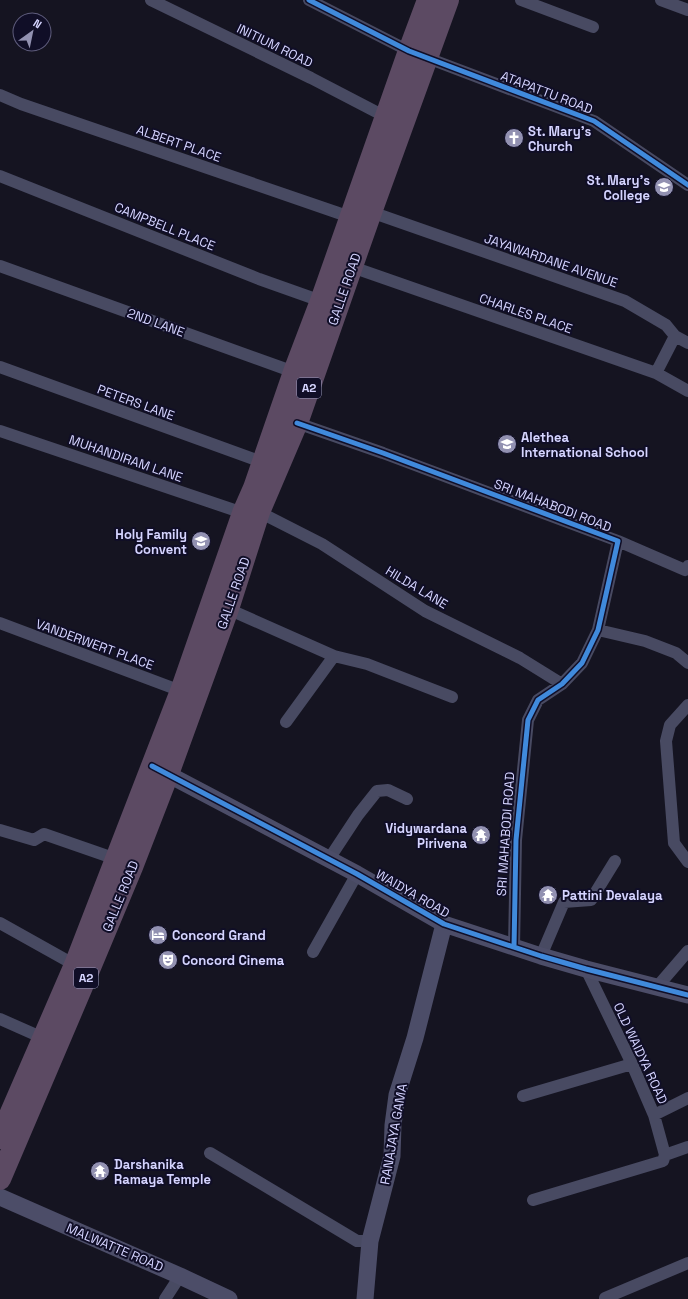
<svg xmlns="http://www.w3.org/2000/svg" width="688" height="1299" viewBox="0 0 688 1299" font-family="'Space Grotesk',sans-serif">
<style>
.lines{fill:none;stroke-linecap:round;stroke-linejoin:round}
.street{stroke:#484a62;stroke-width:12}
.secondary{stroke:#4c4d68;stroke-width:17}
.highway{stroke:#5c4a63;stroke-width:22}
.cycleway-casing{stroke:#100e27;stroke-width:8}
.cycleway{stroke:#408adc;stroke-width:5}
.labels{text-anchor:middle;stroke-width:4;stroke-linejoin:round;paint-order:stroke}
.shield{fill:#100e27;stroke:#9a99be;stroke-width:1}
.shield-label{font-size:12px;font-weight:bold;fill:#d5d4ff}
.street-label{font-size:13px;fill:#d5d4ff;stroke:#100e27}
.poi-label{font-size:13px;font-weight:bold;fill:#d5d4ff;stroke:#100e27;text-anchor:start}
</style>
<rect width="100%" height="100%" fill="#151421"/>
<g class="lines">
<!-- street -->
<path class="street" d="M151,0L311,78L386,117
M309,0L409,51L594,121L688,185
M521,0L593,27
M661,0L688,10
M0,95L21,104L350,217
M0,176L259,279L321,301
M371,212L625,301L666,325L675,336L688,343
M0,266L294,372
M352,267L656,373L688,391
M0,367L262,462
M656,373L675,336
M297,423L383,453L618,541L598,630L582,663L562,684L538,700L528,720L516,840L514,947
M0,431L243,513
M259,512L322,544L425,611L520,658L562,684
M618,541L685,570L688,566
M228,609L334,656L367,664L452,697
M0,623L181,691
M598,630L645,641L676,653L688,663
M688,705L670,725L666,741L674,843L688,862
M286,722L334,656
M0,830L34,840L44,834L116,859
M329,859L358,815L377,791L388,790L407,799
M0,923L75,965
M313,952L357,874
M541,956L564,902L591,900L615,861
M657,987L688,951
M0,1019L43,1038
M523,1096L632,1064
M654,1115L688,1098
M210,1153L357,1241H370
M665,1155L688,1147
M533,1200L663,1161L665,1155L654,1115L632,1064L586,969
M605,1298L688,1263
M165,1299L180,1276"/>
<!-- secondary -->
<path class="secondary" d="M158,769L357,874L444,924L541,956L586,969L688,995
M0,1197L180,1276L229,1299
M365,1299L370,1241L392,1156L393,1125L397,1095L415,1038L444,924"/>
<!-- highway -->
<path class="highway" d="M0,1138L75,965L181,691L243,513L254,488L294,372L321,301L409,51L428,0
M0,1179L81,989L132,867L168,774L228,609L259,512L297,423L371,212L448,0"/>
<defs>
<path id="cycleway" d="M309,0L409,51L594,121L688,185
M297,423L383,453L618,541L598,630L582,663L562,684L538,700L528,720L516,840L514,947
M152,766L357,874L444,924L541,956L586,969L688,995"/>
</defs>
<!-- cycleway casing -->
<use href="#cycleway" class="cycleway-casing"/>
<!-- cycleway -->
<use href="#cycleway" class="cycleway"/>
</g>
<!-- icons -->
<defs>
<symbol id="church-disc" viewBox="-11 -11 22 22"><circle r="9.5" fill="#9291b1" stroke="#100e27"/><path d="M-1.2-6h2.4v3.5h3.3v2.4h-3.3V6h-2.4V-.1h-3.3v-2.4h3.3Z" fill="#fff"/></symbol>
<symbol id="school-disc" viewBox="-11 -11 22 22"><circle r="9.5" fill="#9291b1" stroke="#100e27"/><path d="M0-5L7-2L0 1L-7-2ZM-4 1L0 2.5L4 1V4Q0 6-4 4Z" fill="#fff"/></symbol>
<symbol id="temple-disc" viewBox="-11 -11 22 22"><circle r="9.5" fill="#9291b1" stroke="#100e27"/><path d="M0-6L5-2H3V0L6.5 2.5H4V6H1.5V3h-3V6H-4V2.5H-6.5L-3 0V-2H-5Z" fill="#fff"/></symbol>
<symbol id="hotel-disc" viewBox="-11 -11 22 22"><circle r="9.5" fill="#9291b1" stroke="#100e27"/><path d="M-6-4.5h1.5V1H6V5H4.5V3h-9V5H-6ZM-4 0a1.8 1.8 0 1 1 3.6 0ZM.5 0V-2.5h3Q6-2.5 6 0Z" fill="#fff"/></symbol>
<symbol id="theatre-disc" viewBox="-11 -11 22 22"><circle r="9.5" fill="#9291b1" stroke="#100e27"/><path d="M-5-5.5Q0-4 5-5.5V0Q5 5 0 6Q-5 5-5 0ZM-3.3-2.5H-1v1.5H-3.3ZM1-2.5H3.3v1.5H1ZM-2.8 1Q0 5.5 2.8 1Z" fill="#fff"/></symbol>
</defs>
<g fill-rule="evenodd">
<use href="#church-disc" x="503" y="127" width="22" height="22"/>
<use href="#school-disc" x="653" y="176" width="22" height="22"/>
<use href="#school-disc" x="496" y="433" width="22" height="22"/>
<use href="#school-disc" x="190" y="530" width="22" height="22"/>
<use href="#temple-disc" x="470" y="824" width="22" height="22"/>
<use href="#temple-disc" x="537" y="884" width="22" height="22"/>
<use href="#hotel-disc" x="147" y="924" width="22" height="22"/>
<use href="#theatre-disc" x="157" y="949" width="22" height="22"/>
<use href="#temple-disc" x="89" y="1160" width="22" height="22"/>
</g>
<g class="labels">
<!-- shield labels -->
<g class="shield">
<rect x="297" y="378" width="24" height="20" rx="3"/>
<rect x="74" y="968" width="24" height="20" rx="3"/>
</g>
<g class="shield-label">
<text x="309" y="392">A2</text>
<text x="86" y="982">A2</text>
</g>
<!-- street labels -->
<g class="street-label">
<text transform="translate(275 45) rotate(26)" y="5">INITIUM ROAD</text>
<text transform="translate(547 92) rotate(21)" y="5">ATAPATTU ROAD</text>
<text transform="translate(179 143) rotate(19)" y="5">ALBERT PLACE</text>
<text transform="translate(165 226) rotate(22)" y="5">CAMPBELL PLACE</text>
<text transform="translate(551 260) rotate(19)" y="5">JAYAWARDANE AVENUE</text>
<text transform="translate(344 289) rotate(-71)" y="5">GALLE ROAD</text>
<text transform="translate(526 313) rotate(19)" y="5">CHARLES PLACE</text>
<text transform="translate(156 322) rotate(20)" y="5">2ND LANE</text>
<text transform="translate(136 402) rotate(20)" y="5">PETERS LANE</text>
<text transform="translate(126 458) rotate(19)" y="5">MUHANDIRAM LANE</text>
<text transform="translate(553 505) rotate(21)" y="5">SRI MAHABODI ROAD</text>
<text transform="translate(417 587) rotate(31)" y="5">HILDA LANE</text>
<text transform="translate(233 593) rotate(-71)" y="5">GALLE ROAD</text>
<text transform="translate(95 644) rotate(20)" y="5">VANDERWERT PLACE</text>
<text transform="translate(505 834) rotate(-86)" y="5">SRI MAHABODI ROAD</text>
<text transform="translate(413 893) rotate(30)" y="5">WAIDYA ROAD</text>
<text transform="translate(120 896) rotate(-68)" y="5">GALLE ROAD</text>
<text transform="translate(641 1053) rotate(65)" y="5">OLD WAIDYA ROAD</text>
<text transform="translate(393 1134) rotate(-80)" y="5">RANAJAYA GAMA</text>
<text transform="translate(115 1247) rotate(23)" y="5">MALWATTE ROAD</text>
</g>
<!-- poi labels -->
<g class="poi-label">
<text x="528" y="136">St. Mary's<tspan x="528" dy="15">Church</tspan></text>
<text x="650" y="185" text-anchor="end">St. Mary's<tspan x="650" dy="15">College</tspan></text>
<text x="521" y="442">Alethea<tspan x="521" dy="15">International School</tspan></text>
<text x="187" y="539" text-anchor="end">Holy Family<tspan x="187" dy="15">Convent</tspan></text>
<text x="467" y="833" text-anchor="end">Vidywardana<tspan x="467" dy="15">Pirivena</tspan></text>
<text x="562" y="900">Pattini Devalaya</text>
<text x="172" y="940">Concord Grand</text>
<text x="182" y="965">Concord Cinema</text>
<text x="114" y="1169">Darshanika<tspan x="114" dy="15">Ramaya Temple</tspan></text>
</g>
</g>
<!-- north arrow -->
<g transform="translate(32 32) rotate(33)"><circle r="19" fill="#100e27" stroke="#5f5d7d"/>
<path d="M0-3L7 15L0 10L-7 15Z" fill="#9291b1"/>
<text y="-6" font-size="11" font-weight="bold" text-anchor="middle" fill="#d5d4ff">N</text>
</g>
</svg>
